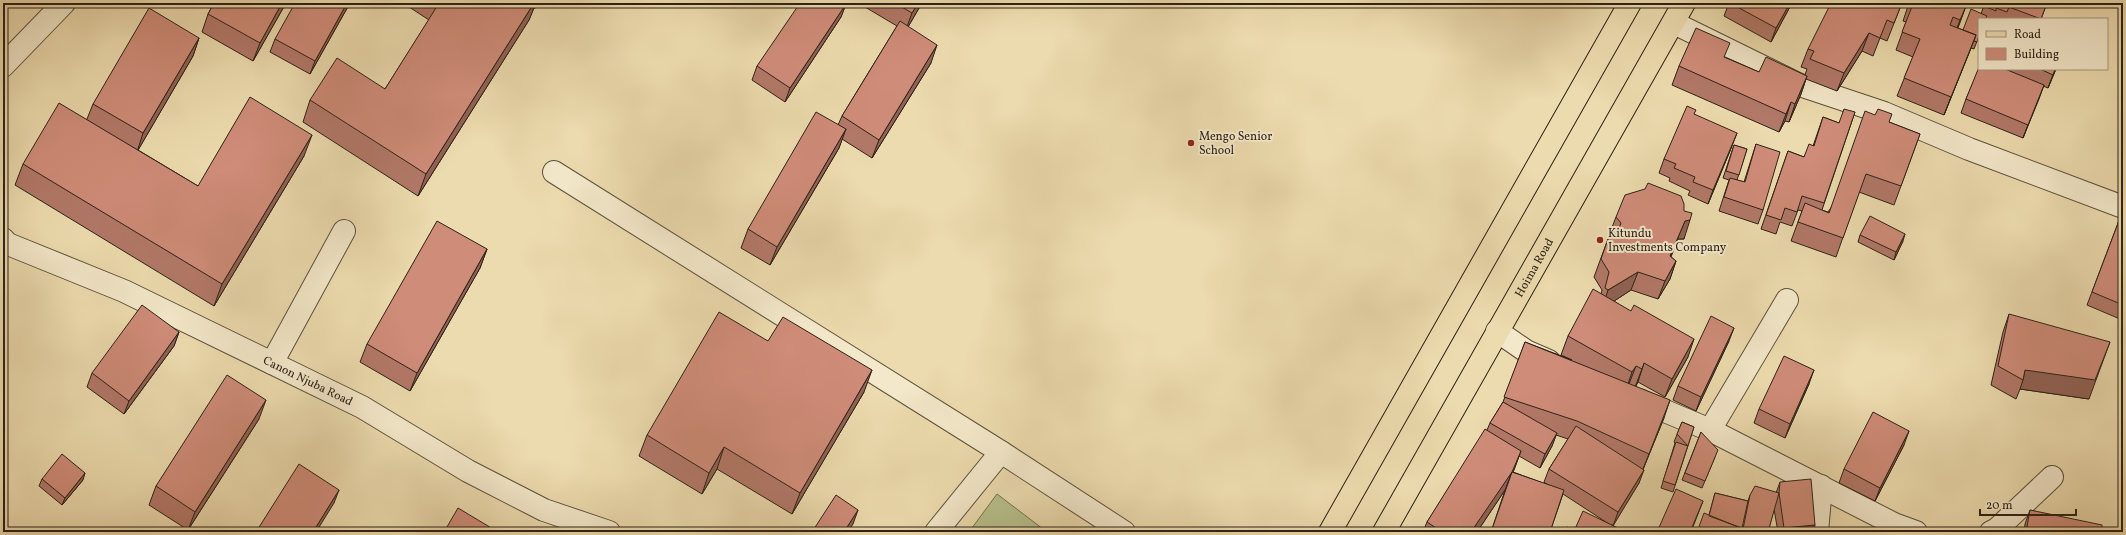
<svg xmlns="http://www.w3.org/2000/svg" width="2126" height="535" viewBox="0 0 2126 535" font-family="Vollkorn,serif">
<style>
.green{fill:#b6c08b;stroke:#717050}
.lines{fill:none;stroke-linecap:round;stroke-linejoin:round}
.minor-casing{stroke:#5c503c;stroke-width:24}
.major-casing{stroke:#2c2116;stroke-width:24}
.minor{stroke:#f3e8ca;stroke-width:22}
.major{stroke:#ecdbae;stroke-width:22}
.wall{fill:#b27868;stroke:#2c2116;fill-rule:evenodd}
.shaded-wall{fill:#916255;stroke:#2c2116}
.building{fill:#cf8c79;stroke:#2c2116}
.poi-dot{fill:#8f2418;stroke:#f3e8ca;stroke-width:1.5}
.labels{text-anchor:middle;stroke-width:4;stroke-linejoin:round;paint-order:stroke}
.poi-label{font-size:12px;fill:#2c2116;stroke:#f3e8ca;text-anchor:start}
.street-label{font-size:12px;fill:#2c2116;stroke:#f3e8ca}
</style>
<rect width="100%" height="100%" fill="#ecdbae"/>
<filter id="stains"><feTurbulence type="fractalNoise" baseFrequency=".005" numOctaves="4"/><feColorMatrix values="0 0 0 0 .2 0 0 0 0 .09 0 0 0 0 .02 0 0 0 .5 -.17"/></filter>
<radialGradient id="worn" r=".72"><stop offset=".6" stop-color="#630" stop-opacity="0"/><stop offset="1" stop-color="#630" stop-opacity=".3"/></radialGradient>
<!-- green -->
<path class="green" d="M997,494L1047,532H969Z"/>
<g class="lines">
<defs>
<g id="minor">
<path d="M1674,23L1800,85L1884,113L1969,149L2123,207"/>
<path d="M3,66L64,3"/>
<path d="M554,172L1001,452L1124,532"/>
<path id="s1" d="M3,239L8,244L124,291L362,407L468,471L544,510L609,532"/>
<path d="M1497,331L1526,351L1549,361"/>
<path d="M272,363L344,231"/>
<path d="M1639,400L1710,430L1894,524L1916,532"/>
<path d="M1710,430L1787,300"/>
<path d="M936,532L1001,452"/>
<path d="M1817,532L1821,486"/>
<path d="M1991,532L1997,529L2052,477"/>
</g>
<g id="major">
<path d="M1330,532L1630,3"/>
<path id="s2" d="M1384,532L1684,3"/>
</g>
</defs>
<!-- minor casing -->
<use href="#minor" class="minor-casing"/>
<!-- major casing -->
<use href="#major" class="major-casing"/>
<!-- minor -->
<use href="#minor" class="minor"/>
<!-- major -->
<use href="#major" class="major"/>
</g>
<!-- wall -->
<path class="wall" d="M214,3H286L253,61L202,32L208,14Z
M350,3L310,74L270,52L275,39Z
M403,3H538L533,10L529,20L418,196L303,122L310,100L385,89L429,20Z
M866,3H922L908,27L931,63L872,158L842,139L839,148L770,265L741,248L748,229L838,125L842,116L897,26L865,7Z
M1729,3H1792L1771,42L1724,16Z
M1902,3L1887,41L1880,38L1873,56L1862,51L1837,91L1806,79L1801,94L1789,122L1785,121L1779,132L1672,85L1679,66L1725,57L1759,72L1805,75L1807,69L1801,67L1808,49Z
M1909,3H1958L1966,6L1958,28L1963,30L1981,14L1984,5L1978,3H2047L2041,19H1979V36L1974,49L1971,48L1944,115L1897,96L1913,57L1896,50L1906,22L1903,21Z
M846,4L841,17L785,102L752,80L757,66Z
M199,38L193,56L138,150L198,186L304,156L214,306L15,185L23,164L87,119L93,104Z
M1979,69H2056L2048,88L2043,86L2023,138L1961,113L1966,99Z
M1855,112L1822,210L1828,212L1889,122L1920,134L1894,205L1859,192L1836,257L1791,241L1802,211L1798,210L1792,226L1780,222L1776,234L1761,229L1788,151L1804,157L1813,146L1823,117L1839,123Z
M1694,114L1732,146L1708,204L1688,195L1690,191L1669,181L1670,178L1659,173L1664,159Z
M1756,144L1763,210L1758,224L1719,211L1729,180L1723,178L1734,145L1747,149L1737,180L1744,182Z
M2123,210V311L2120,319L2087,305Z
M1684,211V239H1678L1671,257L1676,261L1670,279L1658,299L1631,290L1614,301L1688,357L1665,397L1638,382L1636,386L1664,418L1643,469L1639,483L1613,525L1575,530L1609,524L1563,494L1550,532H1491L1505,490L1477,532H1423L1427,522L1487,430L1490,423L1503,402L1525,342L1572,360L1561,355L1568,336L1601,294L1602,290L1594,277L1608,239L1611,238L1609,235L1616,217ZM1556,435L1568,439L1549,469L1544,482L1548,485L1513,472L1519,456L1540,468L1552,446Z
M1860,235L1903,241L1894,260L1858,242Z
M487,249L480,268L410,391L360,362L367,344Z
M2009,314L2089,399L2020,389L2016,399L1991,385L2003,332Z
M179,332L174,346L124,414L87,387L92,373Z
M768,341L864,392L792,514L717,469L702,494L639,456L647,435Z
M1729,341L1696,411L1673,400L1678,386Z
M1809,384L1785,438L1754,423L1759,409Z
M259,419L188,530L149,505L156,486Z
M1682,422L1694,427L1673,492L1661,488L1675,443L1674,442Z
M1701,432L1715,457L1702,488L1682,480Z
M1904,445L1875,501L1839,483L1844,469Z
M42,479L83,480L62,505L39,486Z
M1780,482L1815,525L1812,532H1778L1774,509L1768,532H1697L1709,515L1715,493L1748,501L1750,495L1776,493Z
M2030,510L2102,532H2024L2025,524Z"/>
<!-- shaded-wall -->
<path class="shaded-wall" d="M282,3H286L253,61L260,43Z
M347,3H350L310,74L315,61Z
M534,3H536L529,20L418,196L426,174Z
M536,3H538L533,10Z
M918,3H922L905,32L912,13Z
M1790,3H1792L1771,42L1776,28Z
M846,4L841,17L785,102L790,88Z
M1966,6L1959,24L1953,38L1960,20Z
M1869,33L1862,51L1837,91L1844,73Z
M1976,35L1969,53L1944,115L1951,97Z
M199,38L193,56L137,152L143,133Z
M937,45L931,63L872,158L879,140Z
M2055,69H2056L2048,88Z
M1807,76L1801,94L1789,122L1795,104Z
M2044,85L2039,99L2023,138L2028,125Z
M1791,102L1785,121L1779,132L1786,114Z
M846,129L839,148L770,265L777,247Z
M1737,133L1732,146L1708,204L1713,190Z
M312,135L304,156L214,306L222,284Z
M1690,220L1684,239H1678L1663,274L1670,256L1685,221Z
M1905,234L1903,241L1894,260L1896,252Z
M487,249L480,268L410,391L417,373Z
M1676,261L1670,279L1658,299L1665,281Z
M1638,272L1631,290L1602,309L1608,290Z
M1734,328L1729,341L1696,411L1701,397Z
M179,332L174,346L124,414L129,401Z
M1694,339L1688,357L1665,397L1672,379Z
M2110,342L2089,399L2020,389L2023,380L2025,370Z
M1644,363L1638,382L1635,387L1642,369Z
M1636,366L1629,384L1626,390L1632,372Z
M872,370L864,392L792,514L800,493Z
M1814,370L1809,384L1785,438L1790,424Z
M266,400L259,419L188,530L195,512Z
M1670,400L1664,418L1642,472Z
M1909,431L1904,445L1875,501L1880,488Z
M1557,433L1552,446L1540,468L1545,454Z
M724,447L717,469L702,494L709,473Z
M1521,451L1514,470L1507,486L1512,472L1505,490L1477,532H1471Z
M1644,470L1639,483L1613,526L1618,512Z
M85,473L83,480L62,505L65,498Z
M339,490L334,503L316,532H313Z
M1703,501L1698,514L1691,532H1690Z
M858,510L853,524L848,532H844Z
M1815,525L1812,532H1783L1784,528Z"/>
<!-- building -->
<path class="building" d="M214,3H282L260,43L208,14Z
M295,3H347L315,61L275,39Z
M439,3H534L426,174L310,100L337,58L385,89Z
M800,3H845L846,4L790,88L757,66Z
M895,3H918L912,13Z
M1730,3H1790L1776,28Z
M1831,3H1902L1894,23L1887,20L1880,38L1869,33L1844,73L1810,59L1814,51L1808,49Z
M1911,3H1958L1966,6L1960,20L1953,17L1950,25L1976,35L1951,97L1904,78L1920,39L1902,32L1913,4Z
M1985,3H2047L2041,19L2009,7L2007,12L1996,8V11L1984,6Z
M149,8L199,38L143,133L93,104Z
M1971,9L1987,16L1985,19H1979V35L1977,42L1974,41L1976,35L1963,30Z
M900,21L937,45L879,140L842,116Z
M1696,28L1730,43L1724,57L1759,72L1766,57L1807,76L1795,104L1791,102L1786,114L1679,66Z
M1979,67V69H2005L2044,85L2028,125L1966,99Z
M2040,69H2055L2053,75Z
M250,97L312,135L222,284L23,164L59,103L198,186Z
M1687,106L1696,110L1694,114L1737,133L1713,190L1693,182L1695,177L1674,168L1676,164L1664,159Z
M1844,109L1855,112L1824,203L1802,196L1797,212L1785,208L1781,220L1766,215L1788,151L1804,157L1809,144L1814,146L1823,117L1839,123Z
M1878,109L1892,114L1889,122L1920,134L1901,186L1866,174L1843,238L1798,222L1805,203L1829,213L1865,111L1875,115Z
M816,112L846,129L777,247L748,229Z
M1756,144L1780,152L1763,210L1724,197L1730,178L1745,182Z
M1734,145L1747,149L1739,175L1726,171Z
M1648,183L1681,196L1684,204V211L1692,213L1690,220L1685,221L1670,256L1676,261L1665,281L1638,272L1608,290L1605,288L1609,272L1601,259L1608,239L1616,236L1621,223L1616,217L1625,195L1645,189Z
M2123,210V305L2092,292Z
M1870,216L1905,234L1896,252L1860,235Z
M437,221L487,249L417,373L367,344Z
M1593,289L1631,311L1634,305L1694,339L1672,379L1644,363L1642,369L1636,366L1632,372L1568,336Z
M142,305L179,332L129,401L92,373Z
M719,312L768,341L783,317L872,370L800,493L724,447L709,473L647,435Z
M2009,314L2110,342L2095,380L2025,370L2023,380L1998,366Z
M1711,316L1734,328L1701,397L1678,386Z
M1525,342L1670,400L1649,454L1577,421L1504,397Z
M1784,356L1814,370L1790,424L1759,409Z
M227,375L266,400L195,512L156,486Z
M1503,402L1557,433L1545,454L1490,423Z
M1873,412L1909,431L1880,488L1844,469Z
M1682,422L1694,427L1675,485L1663,481L1676,442L1688,446L1677,434Z
M1576,426L1644,470L1618,512L1549,469Z
M1485,429L1521,451L1512,472L1564,490L1550,532H1491L1512,472L1471,532H1442L1427,522Z
M1701,432L1718,450L1705,481L1685,473Z
M62,454L85,473L65,498L42,479Z
M299,464L339,490L313,532H256Z
M1811,479L1815,525L1784,528L1779,493L1780,482Z
M1755,486L1779,493L1768,532H1748L1743,529L1742,532H1697L1704,513L1743,529L1750,495Z
M1676,489L1703,501L1690,532H1657Z
M1715,493L1748,501L1742,528L1709,516Z
M836,495L858,510L844,532H812Z
M458,508L498,532H444Z
M2030,510L2102,525V532H2026Z
M1583,511L1622,530L1621,532H1582L1575,529Z
M1567,527L1582,532H1565Z"/>
<!-- markers -->
<g class="poi-dot">
<circle cx="1191" cy="143" r="4"/>
<circle cx="1600" cy="240" r="4"/>
</g>
<g class="labels">
<!-- poi labels -->
<g class="poi-label">
<text x="1199" y="140">Mengo Senior<tspan x="1199" dy="14">School</tspan></text>
<text x="1608" y="237">Kitundu<tspan x="1608" dy="14">Investments Company</tspan></text>
</g>
<!-- street labels -->
<g class="street-label">
<text dy="4" stroke="none"><textPath href="#s2" startOffset="304">Hoima Road</textPath></text>
<text dy="4" stroke="none"><textPath href="#s1" startOffset="337">Canon Njuba Road</textPath></text>
</g>
</g>
<!-- margin -->
<rect width="2126" height="535" fill="none" stroke="#ecdbae" stroke-width="16"/>
<rect x="4" y="4" width="2118" height="527" fill="none" stroke="#2c2116" stroke-width="2"/>
<rect x="8" y="8" width="2110" height="519" fill="none" stroke="#2c2116"/>
<!-- legend -->
<rect x="1978" y="18" width="130" height="52" fill="#f3e8ca" stroke="#a39882"/>
<rect x="1986" y="31" width="20" height="6" fill="#ecdbae" stroke="#a39882"/>
<text x="2014" y="38" font-size="12" fill="#2c2116">Road</text>
<rect x="1986" y="48" width="20" height="12" fill="#cf8c79" stroke="#a39882"/>
<text x="2014" y="58" font-size="12" fill="#2c2116">Building</text>
<!-- scale -->
<path d="M1980 509v6h96v-6" fill="none" stroke="#2c2116" stroke-width="2"/>
<text x="1986" y="509" font-size="12" fill="#2c2116" stroke="#f3e8ca" stroke-width="3" paint-order="stroke">20 m</text>
<rect width="100%" height="100%" filter="url(#stains)"/>
<rect width="100%" height="100%" fill="url(#worn)"/>
</svg>
